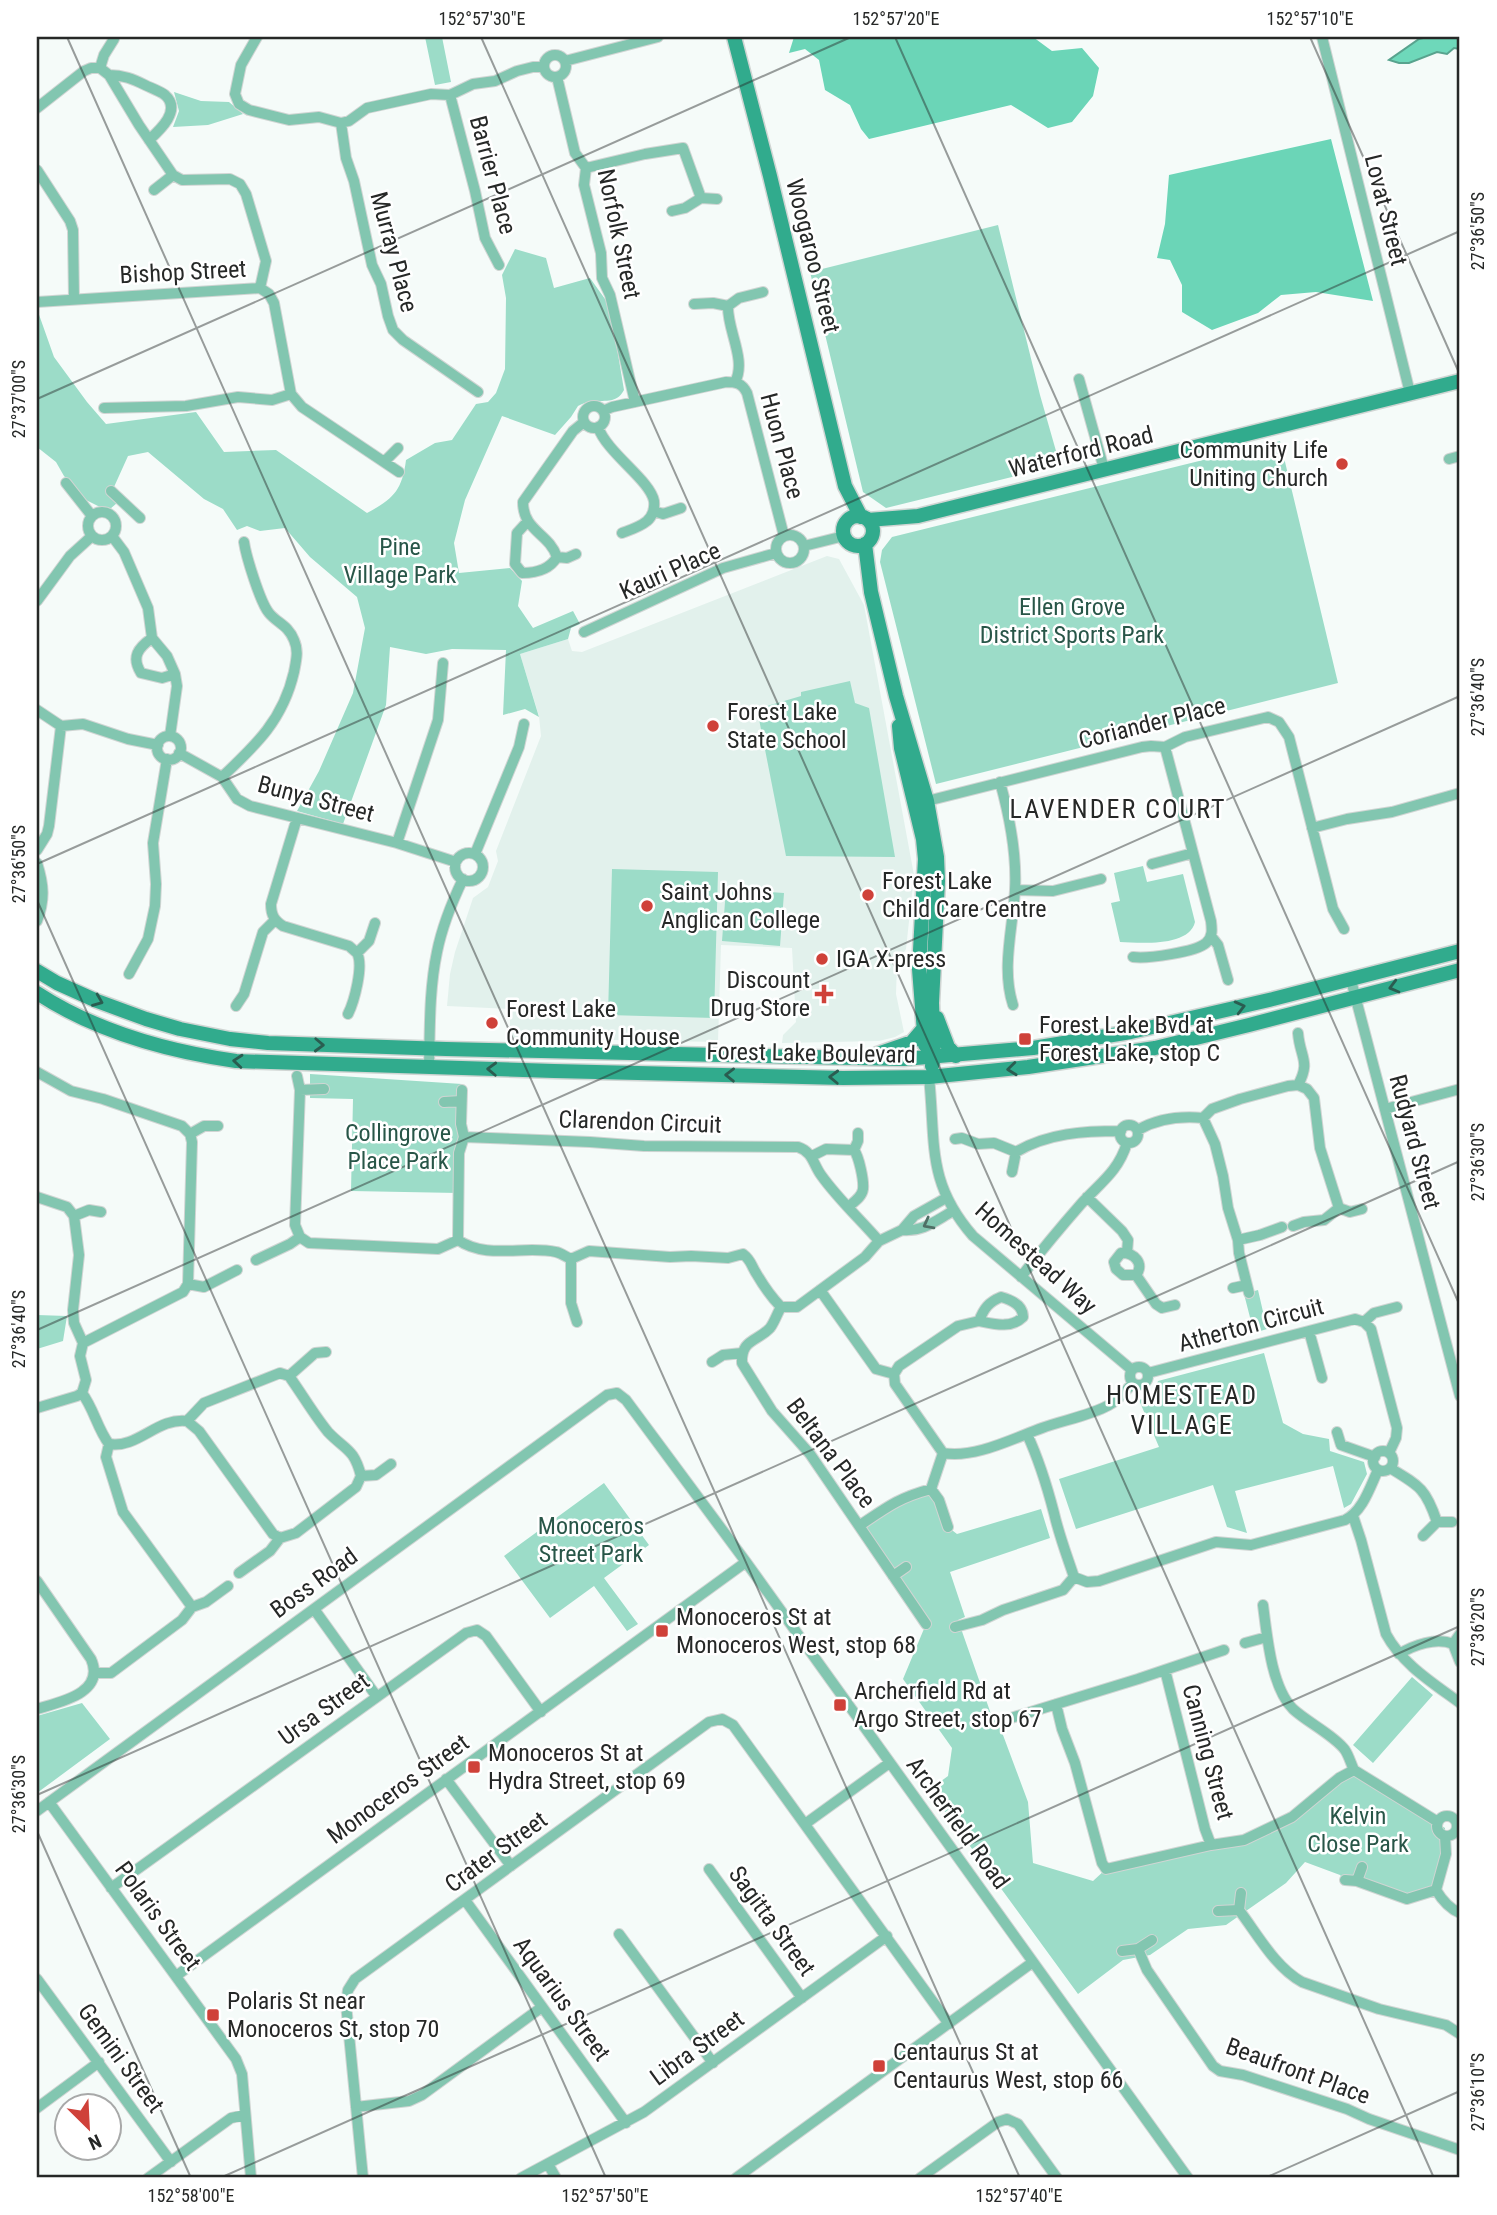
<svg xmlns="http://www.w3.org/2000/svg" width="1497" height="2215" viewBox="0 0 1497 2215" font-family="'Roboto Condensed',sans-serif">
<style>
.built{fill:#e2f1ec}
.green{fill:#9cdcc8}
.forest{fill:#6bd5b7}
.water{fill:#6ed8ba;stroke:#58a38e;stroke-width:2}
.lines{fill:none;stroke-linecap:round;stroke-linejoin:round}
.street-casing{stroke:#d0d5d3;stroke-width:12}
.secondary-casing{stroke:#d0d5d3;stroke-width:17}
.street{stroke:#82c6b0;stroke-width:10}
.secondary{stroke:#31ab8d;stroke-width:14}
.oneway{stroke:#2a5c50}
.oneway2{stroke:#4f6f65}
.ticks{fill:none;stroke:#262827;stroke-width:2;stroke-opacity:0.45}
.poi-dot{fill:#cf4139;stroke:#fff;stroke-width:2.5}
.labels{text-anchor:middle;stroke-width:5;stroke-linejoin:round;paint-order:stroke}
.street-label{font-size:24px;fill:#262827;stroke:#fff}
.poi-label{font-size:24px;fill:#262827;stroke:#fff;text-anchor:start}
.park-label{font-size:24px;fill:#285648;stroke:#fff}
.neighbourhood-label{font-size:26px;letter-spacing:2px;fill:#262827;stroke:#fff}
.neatline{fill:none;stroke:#262827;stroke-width:2.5}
.ticks-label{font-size:18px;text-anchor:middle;fill:#262827}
</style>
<rect width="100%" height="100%" fill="#f5fbf9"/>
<!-- built -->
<path class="built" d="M827,556L839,559L864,605L914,875L906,949L897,963L896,994L904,1032L895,1037L879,1041L782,1043L783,1035L796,1022L792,948L721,945L718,1042L510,1038V1009L447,1006L450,974L455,952L473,898L488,887L498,861L496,851L541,736L539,716L520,654L568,639L572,651L582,652Z"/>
<!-- green -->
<path class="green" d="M425,37H442L451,82L435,85Z
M174,92L201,101L229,102L243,114L208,125L173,127L179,111Z
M998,225L1040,395L1060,465L886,508L863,492L810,272Z
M515,249L546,258L554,288L590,278L610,306L624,390C616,405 604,399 590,402C586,402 582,404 578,406L571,417L555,435L502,416L465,500L454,543L459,573L510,568L522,581L518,606L533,628L573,611L580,624L571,628L568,639L520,654L539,717L525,709L503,715L506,650L452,649L426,654L390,647L386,705L343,824L297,811L319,771L353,693L365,628L357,597L310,557L285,528L260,531L247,526L237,530L223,509L204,499L148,452L128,456L114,487L117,503L110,509L100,507L86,500L64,476L56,462L37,447V309L54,357L87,402L106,424L196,412L224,452L276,450L367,513C393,499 402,491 406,460L435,443L452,440L476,404L488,402L496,393L505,369L506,298L502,275Z
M1280,441L1338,683L936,784L880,562L882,550L892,537Z
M850,681L855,703L869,708L895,857L786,856L757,709L801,696V692Z
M1143,866L1147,882L1183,874L1195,922C1189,947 1141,943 1120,942L1111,903L1120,901L1114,873Z
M612,869L718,872L714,1018L608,1015Z
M726,889L784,893L780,946L722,941Z
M310,1074L462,1084L458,1193L351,1191L353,1099L310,1098Z
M1258,1290L1267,1329L1254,1333L1244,1294Z
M37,1315L67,1316L63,1341L37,1349Z
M1264,1353L1283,1423L1303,1434L1329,1439L1330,1451L1364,1462L1367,1474L1351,1504L1344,1508L1333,1466L1235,1491L1247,1533L1227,1527L1213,1485L1076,1529L1059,1479L1159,1447L1139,1400L1153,1394L1158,1381Z
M604,1483L649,1545L604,1578L638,1624L627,1631L594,1586L550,1618L504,1556Z
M931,1489L948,1527L957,1534L1041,1509L1050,1538L950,1572L965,1617L958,1620L992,1717L1000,1727L1028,1802L1033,1863L1093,1881L1106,1869L1244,1840L1292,1817L1354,1770L1445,1828V1836L1436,1890L1413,1898L1345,1880L1340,1875L1305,1862L1286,1883L1226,1925L1188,1929L1150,1955L1123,1960L1078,1994L929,1790L948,1776L952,1748L903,1679L926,1624L859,1526Z
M1412,1677L1433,1695L1373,1763L1353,1745Z
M82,1703L110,1739L37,1793V1716Z"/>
<!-- forest -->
<path class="forest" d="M794,37H1033L1052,51L1082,48L1099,68L1093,96L1072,122L1048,128L1011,105L869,139L861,129L850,105L825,90L819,60L805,49L789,53Z
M1331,139L1373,301L1316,292L1281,295L1258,313L1212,330L1182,312V285L1170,260L1157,258L1165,224L1169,175Z"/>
<!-- water -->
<path class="water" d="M1427,37H1460V49L1454,48L1447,54L1437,52L1409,63H1399L1389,60L1419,39Z"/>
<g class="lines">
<defs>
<path id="street" d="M257,37L241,65L235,94L239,104L249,110L289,120L319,117L341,123L349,121L367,108L431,94L450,95L473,84L495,81L517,71L533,67H544
M1322,37L1410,393
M544 66a11 11 0 1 1 22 0a11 11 0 1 1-22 0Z
M565,61L658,37
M100,68L104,55L114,39
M109,75C123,75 133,79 145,85C151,88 160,91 165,95C182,110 160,130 149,140
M557,77L575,153L586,168L584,185L601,253L602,278L610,295L635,402
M450,95L475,191L485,238L499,265
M37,108L84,71L91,68H100L109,75L139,125L173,175L182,180L230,179L240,184L246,194L266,261L260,288
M341,123L346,158L354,181L372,265L381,284L388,316L393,330L403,340L478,392
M586,168L645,154L683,148L701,198
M37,170L70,221L73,230L74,300
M154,190L173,175
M672,211L685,208L701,198L717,199
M37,302L260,288L269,294L274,303L291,394
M694,304L713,303L728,306
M1079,379L1104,469
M735,382C747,360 727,330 728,306L739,298L763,292
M583 417a11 11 0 1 1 22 0a11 11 0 1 1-22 0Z
M104,408L186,406L238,397L272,400L291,394L302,407L399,472
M603,411L612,407L726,382C736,382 742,383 747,393L784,536
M598,427C607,453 650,480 654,501C655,509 652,517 647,521C640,527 630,530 622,533
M1449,459L1460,456
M385,461L398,448
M66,483L92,516
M111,491L140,518
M654,511L663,514L681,508
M88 526a14 14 0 1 1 28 0a14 14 0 1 1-28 0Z
M527,522L517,533L515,564L522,573C536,573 550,569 557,557C549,533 523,531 523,502L573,431L584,422
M776 549a14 14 0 1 1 28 0a14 14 0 1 1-28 0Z
M112,536L124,552L148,608L152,638L167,656L175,674L177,686L170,736
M804,546L844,536
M557,557L567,558L576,554
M37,601L70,556L92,536
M584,632L723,568L776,553
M152,638C138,648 131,657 141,673L162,678L175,674
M37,710L61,726L83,724L128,739L158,745
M157 748a12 12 0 1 1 24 0a12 12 0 1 1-24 0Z
M179,753L222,777L237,799L250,806L397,843L456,862
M222,777C256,745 283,720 294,672C296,661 299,651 294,640C288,625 277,623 269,613C260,602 246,556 244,542
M1000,782C1010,818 1017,853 1015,890C1013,928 1001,968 1013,1005
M927,801L1142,747L1151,746L1165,747L1185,737L1268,717L1279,722L1289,737L1333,909L1344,929
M297,818L271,904C271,915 274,920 283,926L349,946C349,946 357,953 357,953C364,966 354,1002 348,1014
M1312,828L1347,819L1392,812L1460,793
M397,843L438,720L443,663
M37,850L47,834L49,826L61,726
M455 867a14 14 0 1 1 28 0a14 14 0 1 1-28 0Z
M475,854L519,747L524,724
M37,863C44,885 45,900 37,921
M1152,864L1193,853
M1015,890L1053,891L1101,879
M1211,936L1218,945L1228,980
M357,953L369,941L375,923
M1133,957C1147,959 1196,952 1206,943C1213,937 1212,929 1211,921L1165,747
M129,974L148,939L155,906L156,884L153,843L167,759
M1351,980L1460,1396
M236,1006L244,994L263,932L275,920
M1298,1033C1300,1058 1311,1061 1298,1085
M429,1067C430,1029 429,990 437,952C442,927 452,902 463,879
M37,1072L71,1091L103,1099L182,1126L190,1134L192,1142L188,1284L183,1292L83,1343
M297,1076L300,1090L295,1225L300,1237L309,1243L438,1249L458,1240
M929,1077C936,1144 926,1182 973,1236L1132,1370
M300,1090L324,1089
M462,1090L461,1124L464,1137L459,1153L458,1240C487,1260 525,1245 556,1252C561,1253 566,1257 571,1259L589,1251L670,1257L691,1256L728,1258L743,1254C751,1260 751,1265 756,1273C763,1285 771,1297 781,1307
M444,1102L461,1101
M1385,1109L1460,1089
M1203,1118L1215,1144L1223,1176L1228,1208L1238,1240L1239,1253L1249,1293
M1120 1134a9 9 0 1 1 18 0a9 9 0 1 1-18 0Z
M1138,1130C1157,1119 1181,1116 1203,1118L1212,1109L1240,1099L1288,1086L1298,1085L1307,1089L1314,1098L1320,1148L1339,1208
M190,1134L204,1126H218
M464,1137L590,1142L644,1146L798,1147C813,1152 813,1164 821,1175C838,1199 860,1219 879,1241
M955,1139L962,1138L978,1144L994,1143L1016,1152L1012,1172
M854,1150L858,1141V1133
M1016,1152C1048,1133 1084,1131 1121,1131
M812,1156L826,1149L854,1150C859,1157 864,1180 863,1189C862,1197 854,1202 848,1207
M37,1197L67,1207L74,1216L79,1255L73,1310L74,1323L83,1343L80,1356L86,1380L82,1393L77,1396L37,1408
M1087,1197L1122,1231L1128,1240L1127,1253
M74,1216L89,1210L101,1212
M1293,1226L1304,1222L1324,1220L1339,1208L1350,1212L1362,1209
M902,1230C923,1232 935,1221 953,1211
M1238,1240L1260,1235L1282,1227
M1121,1253C1134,1252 1145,1264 1136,1275H1123L1116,1269L1114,1262Z
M571,1259V1303L577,1322
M256,1260L290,1244L300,1237
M1136,1275L1156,1304L1162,1308L1175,1305
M1021,1277C1040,1252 1060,1228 1081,1204C1100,1183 1118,1172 1127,1143
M188,1284L204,1287L237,1270
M1233,1288L1247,1285
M820,1290L876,1369L894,1374
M1001,1297C1012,1300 1023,1305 1023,1317C1011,1329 994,1324 979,1321C984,1308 989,1302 1001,1297Z
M781,1307C777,1314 774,1323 770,1328C757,1342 741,1339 742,1363L772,1411L810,1454L926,1624
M781,1307H797L865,1257L879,1241L902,1230L914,1216L946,1198
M979,1321L958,1326L899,1366L894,1374L895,1384L943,1453C974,1459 1014,1438 1042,1428C1064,1420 1089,1416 1109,1405C1119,1400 1125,1391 1133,1383
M1364,1322L1374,1313L1397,1307
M1309,1331L1322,1378
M712,1362L723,1355L742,1353
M1130 1376a9 9 0 1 1 18 0a9 9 0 1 1-18 0Z
M280,1373L289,1376C302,1394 314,1415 328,1432C345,1450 354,1448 361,1476L356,1487L296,1533L280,1538L273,1534L199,1431L187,1421L204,1403Z
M1148,1373L1355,1319L1364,1322L1371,1329L1397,1428L1396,1438L1389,1453
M289,1376L315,1353L326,1352
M82,1393C94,1409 97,1428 109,1444C137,1449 158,1417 187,1421
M1337,1432L1341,1445L1375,1457
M1027,1434C1039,1460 1047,1486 1054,1513C1059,1535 1067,1556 1074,1577L1087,1582L1099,1581L1216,1542L1251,1545L1345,1520C1363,1511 1370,1487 1378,1470
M109,1444L106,1457L123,1512L192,1607
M1373 1461a10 10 0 1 1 20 0a10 10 0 1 1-20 0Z
M1390,1468C1420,1486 1426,1489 1437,1522
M361,1476L376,1475L391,1464
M931,1489L943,1453
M1353,1516L1361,1540L1386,1634C1402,1664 1433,1683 1460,1703
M859,1526C887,1507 898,1498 931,1489L939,1500L948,1527
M1423,1536L1437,1522H1452
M239,1573L270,1551L280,1538
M893,1576L906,1567
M37,1581L91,1659C106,1693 60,1702 37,1709
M1263,1605C1267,1635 1271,1687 1293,1709C1307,1722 1335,1736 1345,1750C1349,1756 1351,1764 1354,1770
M314,1609L377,1697
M955,1627L982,1620L1003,1610L1063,1590L1074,1577
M1245,1643L1267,1637
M1453,1644L1460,1634
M1399,1654C1414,1645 1436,1637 1453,1644L1460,1662
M1165,1670L1205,1829L1211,1845
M94,1673H111L182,1620L192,1607L206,1602L228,1586
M1056,1704L1062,1729L1075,1763L1102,1863L1106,1869L1211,1845L1244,1840L1292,1817L1339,1778L1354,1770
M1011,1718L1138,1679L1224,1650
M1354,1770L1438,1822
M446,1779L511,1866
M49,1802L236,2059L242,2074L251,2178
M37,1811L607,1395L617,1393L626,1400L746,1562L1188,2178
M1437 1826a10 10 0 1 1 20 0a10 10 0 1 1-20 0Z
M805,1824L888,1764
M1445,1836L1446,1854L1436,1890C1442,1900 1450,1909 1460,1913
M709,1869L802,1998
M1345,1880L1357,1881L1407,1899L1436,1890
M1357,1881L1362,1867
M111,1888L466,1633L477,1630L486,1636L541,1712
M465,1900L626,2123
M1239,1910C1258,1935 1275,1967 1302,1982L1379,2009L1446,2025L1460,2034
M1218,1911L1239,1910L1241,1893
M619,1934L713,2063
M1138,1949L1147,1970L1213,2066L1220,2071L1243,2075L1347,2109L1369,2119L1460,2150
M1122,1951L1138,1949L1152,1940
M176,1976L746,1562
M37,1979L171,2162
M356,2107L409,2101L422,2095L542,2007
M37,2108L99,2062
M548,2164L556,2178
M148,2178L231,2118L245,2115
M363,2178L346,2004L348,1990L355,1979L709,1722L722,1719L733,1725L949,2024
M521,2178L644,2112L887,1936
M736,2178L1033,1962
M920,2178L998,2122L1007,2119L1018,2124L1057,2178"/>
<path id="secondary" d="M734,37L770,176L845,486L861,517
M843 531a15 15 0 1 1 30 0a15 15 0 1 1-30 0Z
M868,520L918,516L1460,381
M865,544L871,592L896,696L927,801L937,857L938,881L932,1003L934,1058L932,1066
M899,726L901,748L923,839L925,859L919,969L925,1045
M37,971L57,983L97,1001L146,1019L180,1029L230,1039L268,1043L446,1049L904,1059L1033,1048L1131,1032L1273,999L1460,951
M37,993C97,1032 166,1051 236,1061L554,1071L843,1078L929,1077L1028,1067L1155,1048L1249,1025L1460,970
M937,1018L948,1047L956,1056
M877,1054L912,1042L923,1029"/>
</defs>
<!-- street casing -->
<use href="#street" class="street-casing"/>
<!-- secondary casing -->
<use href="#secondary" class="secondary-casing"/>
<!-- street -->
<use href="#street" class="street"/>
<!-- secondary -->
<use href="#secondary" class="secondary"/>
</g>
<!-- one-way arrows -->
<defs><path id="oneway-chevron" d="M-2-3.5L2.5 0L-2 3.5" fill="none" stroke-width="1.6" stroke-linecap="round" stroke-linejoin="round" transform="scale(1.75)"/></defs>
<g class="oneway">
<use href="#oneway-chevron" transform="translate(1394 987) rotate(165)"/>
<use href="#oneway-chevron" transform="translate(98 1001) rotate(22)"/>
<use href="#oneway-chevron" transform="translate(1240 1007) rotate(-14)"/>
<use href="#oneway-chevron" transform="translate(319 1045) rotate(2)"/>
<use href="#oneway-chevron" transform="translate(238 1061) rotate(-175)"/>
<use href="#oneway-chevron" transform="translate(492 1069) rotate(-178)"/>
<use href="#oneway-chevron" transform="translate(1012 1069) rotate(174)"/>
<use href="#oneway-chevron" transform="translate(730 1075) rotate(-179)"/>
<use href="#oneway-chevron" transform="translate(834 1077) rotate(-178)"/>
</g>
<use class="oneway2" href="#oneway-chevron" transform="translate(928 1224) rotate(152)"/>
<!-- ticks -->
<path class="ticks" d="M67,37L1020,2178M481,37L1434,2178M895,37L1460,1306M1310,37L1460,375M37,399L851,37M37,864L1460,231M37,900L606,2178M37,1330L1460,696M37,1795L1460,1161M37,1831L191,2178M220,2178L1460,1626M1265,2178L1460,2091"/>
<!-- markers -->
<g class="poi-dot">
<circle cx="1342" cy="464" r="7"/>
<circle cx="713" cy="726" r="7"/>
<circle cx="868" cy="895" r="7"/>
<circle cx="647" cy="906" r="7"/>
<circle cx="822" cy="959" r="7"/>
<path d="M820.5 983.5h7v7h7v7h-7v7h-7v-7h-7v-7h7z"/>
<circle cx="492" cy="1023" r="7"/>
<rect x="1018" y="1032" width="14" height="14" rx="3.5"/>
<rect x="655" y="1624" width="14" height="14" rx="3.5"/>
<rect x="833" y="1698" width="14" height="14" rx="3.5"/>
<rect x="467" y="1760" width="14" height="14" rx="3.5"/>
<rect x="206" y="2008" width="14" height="14" rx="3.5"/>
<rect x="872" y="2059" width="14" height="14" rx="3.5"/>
</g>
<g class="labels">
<!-- street labels -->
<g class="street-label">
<text transform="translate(493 175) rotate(75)" y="8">Barrier Place</text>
<text transform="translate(1386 210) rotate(76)" y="8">Lovat Street</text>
<text transform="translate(619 234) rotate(78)" y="8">Norfolk Street</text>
<text transform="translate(394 252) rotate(75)" y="8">Murray Place</text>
<text transform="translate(813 256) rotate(76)" y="8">Woogaroo Street</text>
<text transform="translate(183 272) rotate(-3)" y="8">Bishop Street</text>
<text transform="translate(782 446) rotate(75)" y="8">Huon Place</text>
<text transform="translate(1081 452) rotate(-14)" y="8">Waterford Road</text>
<text transform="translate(670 571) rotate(-24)" y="8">Kauri Place</text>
<text transform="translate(1152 723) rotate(-14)" y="8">Coriander Place</text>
<text transform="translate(316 799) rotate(15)" y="8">Bunya Street</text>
<text transform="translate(811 1053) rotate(1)" y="8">Forest Lake Boulevard</text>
<text transform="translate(640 1122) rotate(2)" y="8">Clarendon Circuit</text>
<text transform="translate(1415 1142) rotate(75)" y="8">Rudyard Street</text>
<text transform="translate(1036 1258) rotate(42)" y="8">Homestead Way</text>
<text transform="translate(1251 1325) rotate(-15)" y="8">Atherton Circuit</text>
<text transform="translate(831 1453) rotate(53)" y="8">Beltana Place</text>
<text transform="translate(314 1583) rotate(-36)" y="8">Boss Road</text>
<text transform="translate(324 1709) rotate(-36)" y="8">Ursa Street</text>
<text transform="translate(1208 1752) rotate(75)" y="8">Canning Street</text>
<text transform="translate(398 1789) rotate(-36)" y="8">Monoceros Street</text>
<text transform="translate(958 1823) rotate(54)" y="8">Archerfield Road</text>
<text transform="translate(496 1852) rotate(-36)" y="8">Crater Street</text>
<text transform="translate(158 1916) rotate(54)" y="8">Polaris Street</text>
<text transform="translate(772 1921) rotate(54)" y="8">Sagitta Street</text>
<text transform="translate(562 1999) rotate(54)" y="8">Aquarius Street</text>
<text transform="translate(697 2048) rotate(-36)" y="8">Libra Street</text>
<text transform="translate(121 2058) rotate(54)" y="8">Gemini Street</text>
<text transform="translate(1298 2071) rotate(20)" y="8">Beaufront Place</text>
</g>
<!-- poi labels -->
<g class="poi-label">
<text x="1328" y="458" text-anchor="end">Community Life<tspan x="1328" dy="28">Uniting Church</tspan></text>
<text x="727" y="720">Forest Lake<tspan x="727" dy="28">State School</tspan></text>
<text x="882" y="889">Forest Lake<tspan x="882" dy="28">Child Care Centre</tspan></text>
<text x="661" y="900">Saint Johns<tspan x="661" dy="28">Anglican College</tspan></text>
<text x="836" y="967">IGA X-press</text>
<text x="810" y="988" text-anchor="end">Discount<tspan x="810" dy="28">Drug Store</tspan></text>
<text x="506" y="1017">Forest Lake<tspan x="506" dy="28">Community House</tspan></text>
<text x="1039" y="1033">Forest Lake Bvd at<tspan x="1039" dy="28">Forest Lake, stop C</tspan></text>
<text x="676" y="1625">Monoceros St at<tspan x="676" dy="28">Monoceros West, stop 68</tspan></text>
<text x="854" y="1699">Archerfield Rd at<tspan x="854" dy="28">Argo Street, stop 67</tspan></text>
<text x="488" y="1761">Monoceros St at<tspan x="488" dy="28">Hydra Street, stop 69</tspan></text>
<text x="227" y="2009">Polaris St near<tspan x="227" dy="28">Monoceros St, stop 70</tspan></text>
<text x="893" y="2060">Centaurus St at<tspan x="893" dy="28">Centaurus West, stop 66</tspan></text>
</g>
<!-- park labels -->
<g class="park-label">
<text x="400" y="555">Pine<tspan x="400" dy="28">Village Park</tspan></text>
<text x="1072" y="615">Ellen Grove<tspan x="1072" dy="28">District Sports Park</tspan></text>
<text x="398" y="1141">Collingrove<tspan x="398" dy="28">Place Park</tspan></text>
<text x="591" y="1534">Monoceros<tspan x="591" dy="28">Street Park</tspan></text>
<text x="1358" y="1824">Kelvin<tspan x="1358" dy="28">Close Park</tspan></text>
</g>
<!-- neighbourhood labels -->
<g class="neighbourhood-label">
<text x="1118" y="818">LAVENDER COURT</text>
<text x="1182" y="1404">HOMESTEAD<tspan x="1182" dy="30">VILLAGE</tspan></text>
</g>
</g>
<!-- border -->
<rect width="1497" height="2215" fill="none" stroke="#ffffff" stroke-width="77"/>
<!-- north arrow -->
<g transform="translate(88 2127) rotate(156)"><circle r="33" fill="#ffffff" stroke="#a8a9a9" stroke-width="2"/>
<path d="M0-5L12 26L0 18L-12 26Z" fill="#cf4139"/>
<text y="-10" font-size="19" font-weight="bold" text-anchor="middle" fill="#262827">N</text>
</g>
<rect x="38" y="38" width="1420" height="2138" class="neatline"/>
<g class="ticks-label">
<text x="482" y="25">152°57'30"E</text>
<text x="896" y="25">152°57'20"E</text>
<text x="1310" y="25">152°57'10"E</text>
<text transform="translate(1478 231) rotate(-90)" y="6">27°36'50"S</text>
<text transform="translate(19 399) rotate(-90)" y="6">27°37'00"S</text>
<text transform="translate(1478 697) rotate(-90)" y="6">27°36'40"S</text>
<text transform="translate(19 864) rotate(-90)" y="6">27°36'50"S</text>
<text transform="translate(1478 1162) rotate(-90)" y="6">27°36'30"S</text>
<text transform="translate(19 1329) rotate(-90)" y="6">27°36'40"S</text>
<text transform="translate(1478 1627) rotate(-90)" y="6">27°36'20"S</text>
<text transform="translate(19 1794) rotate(-90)" y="6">27°36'30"S</text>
<text transform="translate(1478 2092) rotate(-90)" y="6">27°36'10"S</text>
<text x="191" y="2202">152°58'00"E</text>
<text x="605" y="2202">152°57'50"E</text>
<text x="1019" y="2202">152°57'40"E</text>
</g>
</svg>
